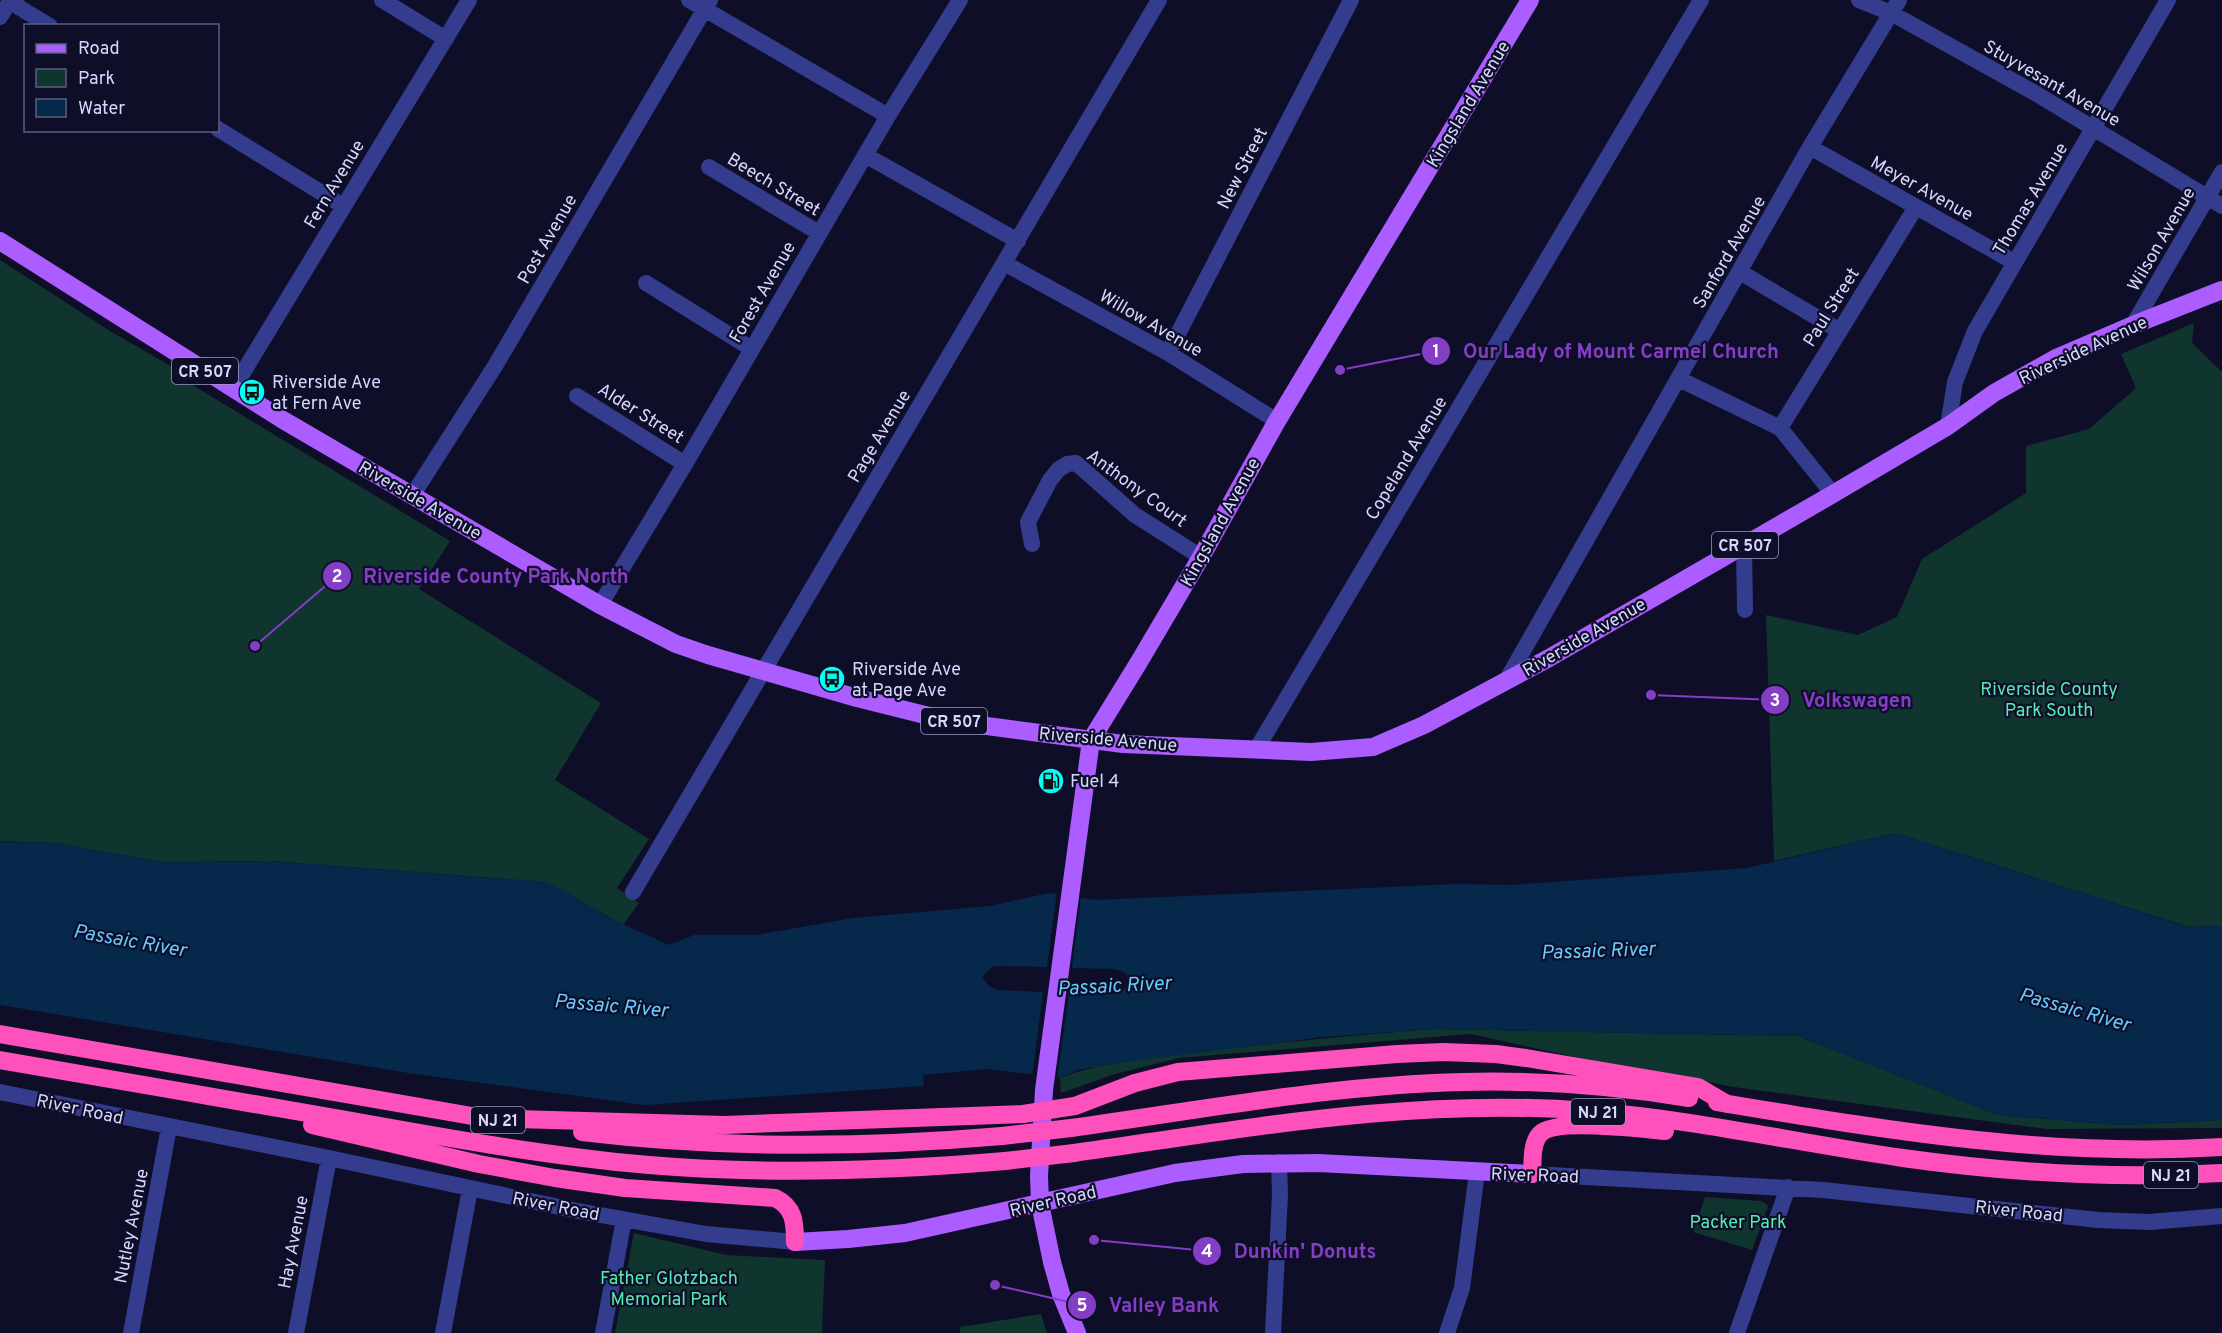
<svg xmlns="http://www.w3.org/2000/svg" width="2222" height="1333" viewBox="0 0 2222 1333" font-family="Overpass,sans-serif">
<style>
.green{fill:#10342e}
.water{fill:#05284b}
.pier{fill:#0f0e29}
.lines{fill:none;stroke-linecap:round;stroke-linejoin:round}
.minor{stroke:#343d8d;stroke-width:16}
.major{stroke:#ac5dff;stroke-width:18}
.highway{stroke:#ff51bc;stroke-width:18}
.highway-bridge{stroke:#ff51bc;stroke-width:18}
.labels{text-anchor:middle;stroke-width:4.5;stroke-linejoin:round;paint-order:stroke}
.shield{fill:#0f0e29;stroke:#9a9bbf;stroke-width:1.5}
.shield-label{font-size:16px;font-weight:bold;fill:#d6d7ff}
.street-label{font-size:18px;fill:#d6d7ff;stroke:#0f0e29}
.poi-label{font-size:18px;fill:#d6d7ff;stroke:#0f0e29;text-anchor:start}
.park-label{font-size:18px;fill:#56ebb1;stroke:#0f0e29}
.water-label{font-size:20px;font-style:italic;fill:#64ccff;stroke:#0f0e29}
.leader{fill:none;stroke:#843dc5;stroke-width:2}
.callout-dot{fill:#843dc5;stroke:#0f0e29;stroke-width:2}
.mark-label{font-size:18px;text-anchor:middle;font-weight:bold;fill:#fff}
.callout-label{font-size:20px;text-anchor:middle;font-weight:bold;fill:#843dc5;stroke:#0f0e29;stroke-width:4.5;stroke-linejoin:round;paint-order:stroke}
</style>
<rect width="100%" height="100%" fill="#0f0e29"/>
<!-- green -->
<path class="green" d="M0,260L110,331L174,368L191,384L450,541L419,589L601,703L555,780L649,839L617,888L639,903L623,925L545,882L270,861L162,862L55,843L0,841Z
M2194,323L2192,343L2222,372V926L2189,927L1896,833L1774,861L1766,615L1858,635L1897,617L1922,559L2026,493V446L2089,429L2136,388L2121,354Z
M1435,1029L1798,1036L1998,1115L2120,1125L2222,1120V1128L2046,1129L1734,1087L1598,1062L1471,1034L1179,1058L1115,1074L1061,1093L1060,1078C1101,1062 1147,1059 1190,1053C1272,1043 1353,1035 1435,1029Z
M1705,1197L1760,1201L1767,1204L1768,1207L1752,1250L1693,1232Z
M634,1233L726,1255L825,1260L822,1333H615Z
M1041,1314L1047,1333H960V1327Z"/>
<!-- water -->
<path class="water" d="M1896,833L2188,927L2222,926V1120L2120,1125L1998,1115L1798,1036L1435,1029L1323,1037L1123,1062L1078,1070L1060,1078L988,1069L923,1075L924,1086L644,1105L408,1073L0,1005V841L55,843L162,862L270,861L545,882L571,894L607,917L669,945L694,935H757L853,918L990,906L1048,893L1095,900L1457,884L1511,885L1747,868Z"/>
<!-- pier -->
<path class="pier" d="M1057,891L1081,895L1072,968L1113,969L1122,971L1134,981L1130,986L1117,993H1069L1057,1080L1032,1077L1043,992L998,990L990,987L982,977L992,967L999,966L1047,967Z"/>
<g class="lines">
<!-- minor -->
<path class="minor" d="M12,0L20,8L50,26
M382,0L446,39
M689,0L888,116
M1859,0L1891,13L2035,93L2222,206
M0,17L11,0
M218,129L343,206
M1810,147L2014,262
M865,155L1018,241
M709,167L819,233
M1004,263L1168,353L1277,421
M1740,272L1840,331
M646,283L752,349
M2133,325L2222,172
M1168,353L1351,0
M1679,379L1780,428L1833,494
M233,389L469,0
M577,396L685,464
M1948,426L1955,382L1975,331L2168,0
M1780,428L1916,207
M412,496L495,366L710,0
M1032,544L1028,522L1050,480L1058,470L1067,464L1076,463L1135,515L1201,557
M1744,546L1745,610
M600,605L685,464L888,116L960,0
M1506,681L1810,147L1899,0
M1256,750L1701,0
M633,892L1159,0
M0,1092L329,1158L578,1211L706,1234L795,1242
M1532,1174L1823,1190L2098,1220L2149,1222L2222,1216
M131,1333L169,1127
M296,1333L329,1158
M443,1333L470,1189
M603,1333L624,1219
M1273,1333L1280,1195L1279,1162
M1447,1333L1462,1288L1477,1172
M1737,1333L1788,1187"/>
<!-- major -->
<path class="major" d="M0,241L283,420L600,605L676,644L708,655L857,698L949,721L1123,744L1311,752L1373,747L1424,725L1549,658L1833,494L1948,426L1994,393L2056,358L2133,325L2222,290
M795,1242L848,1239L905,1233L1175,1173L1243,1164L1318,1163L1532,1174
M1077,1333L1061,1294L1052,1262L1040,1204L1039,1176L1044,1090L1091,740L1139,662L1201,557L1277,421L1530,0"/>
<!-- highway -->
<path class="highway" d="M0,1034L495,1120
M0,1060C116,1080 231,1100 347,1120C447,1138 547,1156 649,1165C768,1175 887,1171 1005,1161
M1717,1102C1886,1130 2049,1158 2222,1147
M484,1118L724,1125L1023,1114L1075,1106L1135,1083L1178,1072L1397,1054L1443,1052L1496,1054L1526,1058L1698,1087L1727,1104
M312,1125L479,1164L555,1178L625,1188L775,1198C794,1207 795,1222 795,1242
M1071,1128C1201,1110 1332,1085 1463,1082C1539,1080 1615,1086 1689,1098
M582,1132C722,1149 862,1148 1002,1136
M1074,1153C1244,1129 1415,1097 1588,1111C1694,1119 1798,1143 1903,1158C2009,1173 2116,1179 2222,1173
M1532,1174C1533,1161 1531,1144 1540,1134C1554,1118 1642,1129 1665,1131"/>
<!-- highway-bridge -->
<path class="highway-bridge" d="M1002,1136L1071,1128
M1005,1161L1074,1153"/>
</g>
<!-- icons -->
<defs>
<symbol id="bus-disc" viewBox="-11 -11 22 22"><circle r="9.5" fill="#02fff6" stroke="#0f0e29"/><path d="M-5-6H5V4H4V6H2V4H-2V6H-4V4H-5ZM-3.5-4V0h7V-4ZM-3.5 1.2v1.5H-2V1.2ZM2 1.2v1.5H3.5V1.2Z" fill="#111"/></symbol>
<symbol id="fuel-disc" viewBox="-11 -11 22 22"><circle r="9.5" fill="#02fff6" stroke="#0f0e29"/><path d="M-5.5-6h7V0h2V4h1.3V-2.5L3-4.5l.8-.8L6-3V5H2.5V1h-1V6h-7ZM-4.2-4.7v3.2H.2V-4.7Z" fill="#111"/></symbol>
</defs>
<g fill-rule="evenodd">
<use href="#bus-disc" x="237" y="377" width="30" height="30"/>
<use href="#bus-disc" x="817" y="664" width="30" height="30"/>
<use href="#fuel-disc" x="1036" y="766" width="30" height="30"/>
</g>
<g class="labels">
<!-- shield labels -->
<g class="shield">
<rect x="172" y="358" width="66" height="26" rx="4.5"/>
<rect x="1712" y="532" width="66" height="26" rx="4.5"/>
<rect x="921" y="708" width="66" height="26" rx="4.5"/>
<rect x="1571" y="1099" width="54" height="26" rx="4.5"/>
<rect x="471" y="1107" width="54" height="26" rx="4.5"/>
<rect x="2144" y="1162" width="54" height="26" rx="4.5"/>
</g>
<g class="shield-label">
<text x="205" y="377">CR 507</text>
<text x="1745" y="551">CR 507</text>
<text x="954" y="727">CR 507</text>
<text x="1598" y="1118">NJ 21</text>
<text x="498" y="1126">NJ 21</text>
<text x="2171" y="1181">NJ 21</text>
</g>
<!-- street labels -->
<g class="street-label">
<text transform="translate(2052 83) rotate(30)" y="6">Stuyvesant Avenue</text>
<text transform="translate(1468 104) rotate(-59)" y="6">Kingsland Avenue</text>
<text transform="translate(1242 168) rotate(-63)" y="6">New Street</text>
<text transform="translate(334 184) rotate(-59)" y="6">Fern Avenue</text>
<text transform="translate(774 184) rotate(31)" y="6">Beech Street</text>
<text transform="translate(1922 188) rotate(29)" y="6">Meyer Avenue</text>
<text transform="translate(2030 199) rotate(-59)" y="6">Thomas Avenue</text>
<text transform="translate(547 239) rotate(-60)" y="6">Post Avenue</text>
<text transform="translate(2161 239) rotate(-60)" y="6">Wilson Avenue</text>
<text transform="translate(1729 252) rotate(-60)" y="6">Sanford Avenue</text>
<text transform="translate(762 292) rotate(-60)" y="6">Forest Avenue</text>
<text transform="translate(1831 307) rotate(-58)" y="6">Paul Street</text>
<text transform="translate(1151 323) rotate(30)" y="6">Willow Avenue</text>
<text transform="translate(2083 350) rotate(-25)" y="6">Riverside Avenue</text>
<text transform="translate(641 413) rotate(32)" y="6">Alder Street</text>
<text transform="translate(879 436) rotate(-59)" y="6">Page Avenue</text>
<text transform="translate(1406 458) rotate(-59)" y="6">Copeland Avenue</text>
<text transform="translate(1137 488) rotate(36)" y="6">Anthony Court</text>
<text transform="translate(420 500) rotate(30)" y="6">Riverside Avenue</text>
<text transform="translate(1220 522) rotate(-61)" y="6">Kingsland Avenue</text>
<text transform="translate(1584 637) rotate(-30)" y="6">Riverside Avenue</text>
<text transform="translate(1108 739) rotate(5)" y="6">Riverside Avenue</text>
<text transform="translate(80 1109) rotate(12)" y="6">River Road</text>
<text transform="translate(1535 1175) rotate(2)" y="6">River Road</text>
<text transform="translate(1053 1201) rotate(-13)" y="6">River Road</text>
<text transform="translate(556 1206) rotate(11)" y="6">River Road</text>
<text transform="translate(2019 1211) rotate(6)" y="6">River Road</text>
<text transform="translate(131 1226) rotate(-79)" y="6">Nutley Avenue</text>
<text transform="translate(293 1242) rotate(-79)" y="6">Hay Avenue</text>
</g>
<!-- poi labels -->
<g class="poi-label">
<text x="272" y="388">Riverside Ave<tspan x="272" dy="21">at Fern Ave</tspan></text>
<text x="852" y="675">Riverside Ave<tspan x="852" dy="21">at Page Ave</tspan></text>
<text x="1070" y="787">Fuel 4</text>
</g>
<!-- park labels -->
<g class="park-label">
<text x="2049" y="695">Riverside County<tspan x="2049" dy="21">Park South</tspan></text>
<text x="1738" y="1228">Packer Park</text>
<text x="669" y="1284">Father Glotzbach<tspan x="669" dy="21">Memorial Park</tspan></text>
</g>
<!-- water labels -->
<g class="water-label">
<text transform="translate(130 940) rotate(10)" y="7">Passaic River</text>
<text transform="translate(1598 950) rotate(-2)" y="7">Passaic River</text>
<text transform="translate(1114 985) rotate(-3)" y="7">Passaic River</text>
<text transform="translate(611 1005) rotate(5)" y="7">Passaic River</text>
<text transform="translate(2075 1009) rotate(16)" y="7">Passaic River</text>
</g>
</g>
<!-- callouts -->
<path class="leader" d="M1340 370L1436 351M255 646L337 576M1651 695L1775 700M1094 1240L1207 1251M995 1285L1082 1305"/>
<g class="callout-dot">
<circle cx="1340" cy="370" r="6"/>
<circle cx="255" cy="646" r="6"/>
<circle cx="1651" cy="695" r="6"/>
<circle cx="1094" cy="1240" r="6"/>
<circle cx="995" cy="1285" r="6"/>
<circle cx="1436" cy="351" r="15"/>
<circle cx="337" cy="576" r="15"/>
<circle cx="1775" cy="700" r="15"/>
<circle cx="1207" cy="1251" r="15"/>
<circle cx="1082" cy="1305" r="15"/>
</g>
<g class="mark-label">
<text x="1436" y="357">1</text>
<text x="337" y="582">2</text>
<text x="1775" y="706">3</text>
<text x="1207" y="1257">4</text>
<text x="1082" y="1311">5</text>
</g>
<g class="callout-label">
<text x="1621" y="358">Our Lady of Mount Carmel Church</text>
<text x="496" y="583">Riverside County Park North</text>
<text x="1857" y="707">Volkswagen</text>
<text x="1305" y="1258">Dunkin' Donuts</text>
<text x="1164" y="1312">Valley Bank</text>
</g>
<!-- legend -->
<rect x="24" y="24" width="195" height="108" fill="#0f0e29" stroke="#5f5e7f" stroke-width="1.5"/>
<rect x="36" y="44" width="30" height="9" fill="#ac5dff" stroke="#5f5e7f" stroke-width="1.5"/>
<text x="78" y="54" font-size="18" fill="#d6d7ff">Road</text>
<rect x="36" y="69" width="30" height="18" fill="#10342e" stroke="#5f5e7f" stroke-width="1.5"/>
<text x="78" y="84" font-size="18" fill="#d6d7ff">Park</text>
<rect x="36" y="99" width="30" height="18" fill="#05284b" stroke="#5f5e7f" stroke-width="1.5"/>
<text x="78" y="114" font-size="18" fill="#d6d7ff">Water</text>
</svg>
